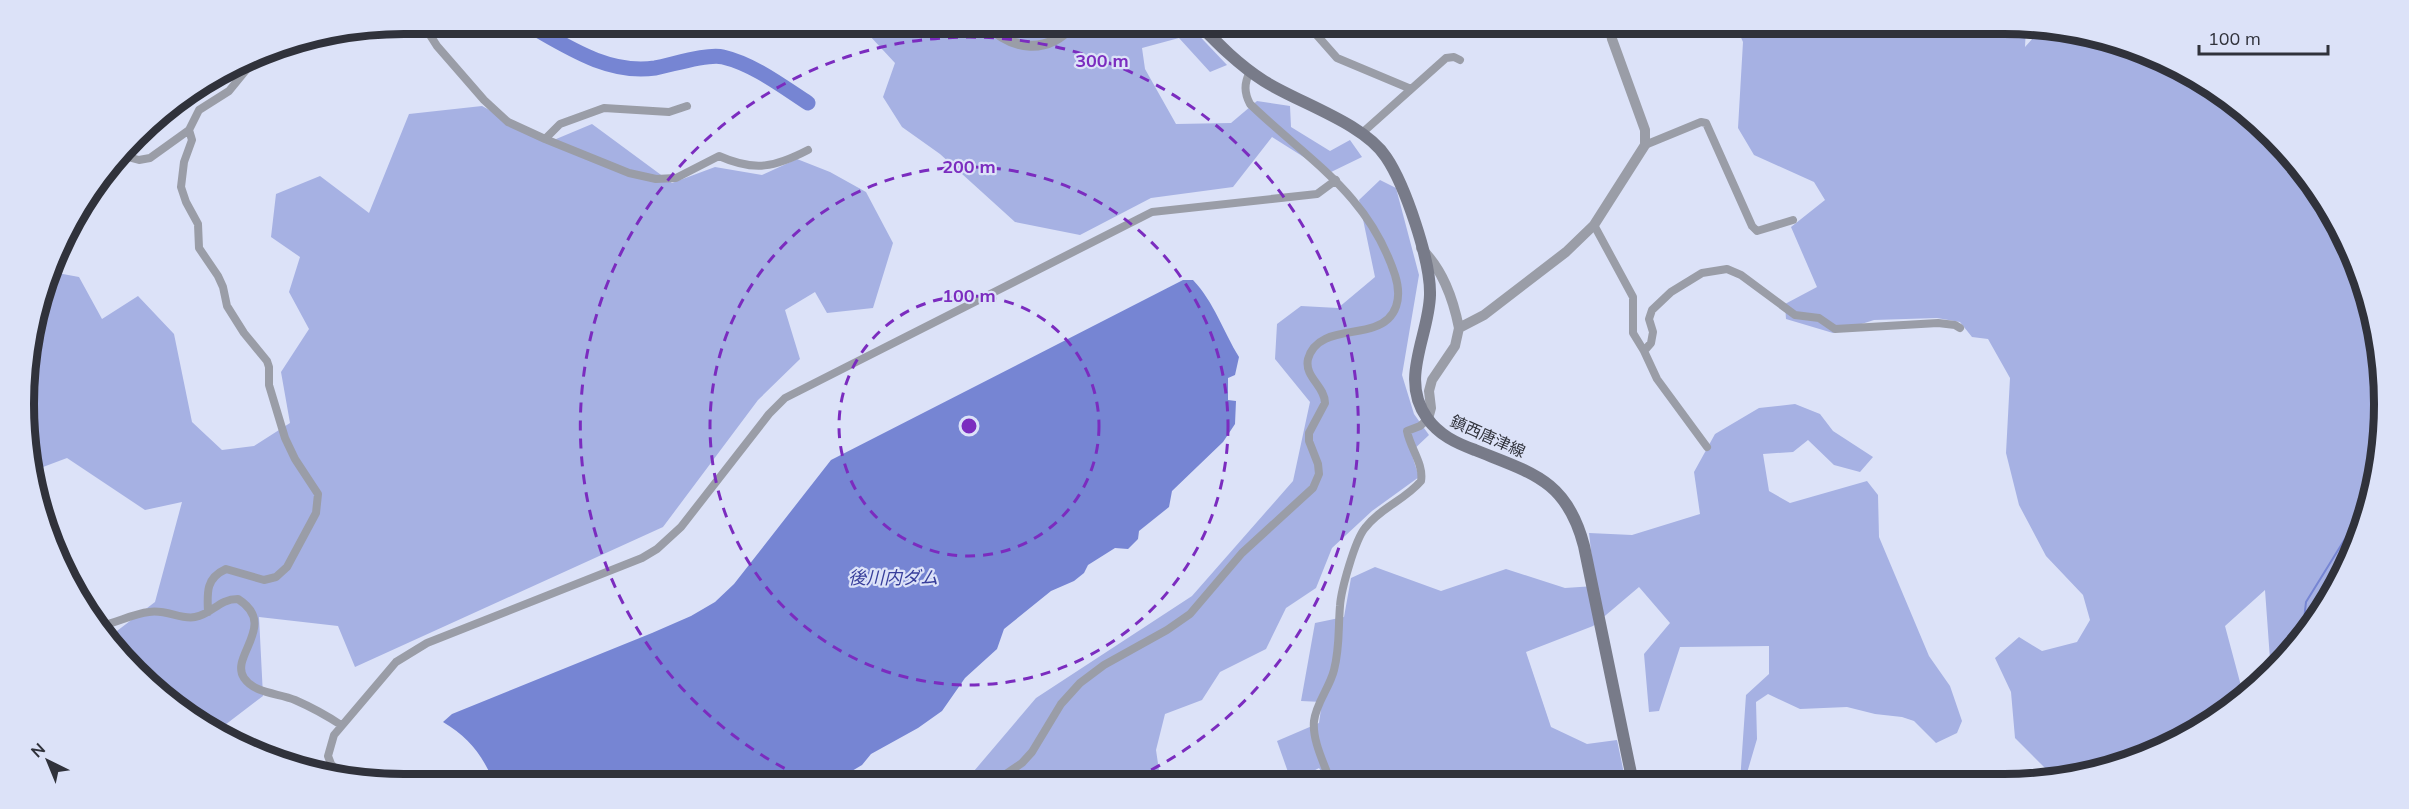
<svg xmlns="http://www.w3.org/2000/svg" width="2409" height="809" viewBox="0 0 2409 809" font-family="Mulish,'Noto Sans JP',sans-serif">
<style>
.green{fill:#a6b1e3}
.water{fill:#7685d3}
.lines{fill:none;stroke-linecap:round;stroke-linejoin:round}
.stream{stroke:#7685d3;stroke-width:2}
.river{stroke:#7685d3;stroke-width:15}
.minor{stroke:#9a9da7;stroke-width:8}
.tertiary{stroke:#9a9da7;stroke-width:10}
.secondary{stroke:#787b89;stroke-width:12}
.ring{fill:none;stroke:#7b2cbf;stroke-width:3;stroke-dasharray:10 8}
.labels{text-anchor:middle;stroke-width:4.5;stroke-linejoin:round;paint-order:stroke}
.street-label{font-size:16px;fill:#30323b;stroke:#dce2f8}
.water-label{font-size:18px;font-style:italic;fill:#383f9b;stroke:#dce2f8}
.rim{fill:none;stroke:#30323b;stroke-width:8}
.centre{fill:#7b2cbf;stroke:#dce2f8;stroke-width:3}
.ring-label{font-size:18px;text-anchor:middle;font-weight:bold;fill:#7b2cbf;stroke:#dce2f8;stroke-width:4.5;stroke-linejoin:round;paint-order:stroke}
</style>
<rect width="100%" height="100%" fill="#dce2f8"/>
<!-- green -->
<path class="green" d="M832,24H1188L1227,65L1210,72L1179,38L1142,48L1145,69L1176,124L1231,123L1257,101L1290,106L1291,127L1330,151L1350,140L1362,157L1329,173L1272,137L1233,187L1151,198L1080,235L1015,222L940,154L902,127L883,97L895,63L869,35Z
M1735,24H2005L2026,27L2025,47L2041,29L2103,37L2236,102L2334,214L2382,354L2372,503L2321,616L2271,673L2265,590L2225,626L2244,697L2241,699L2150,756L2058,781L2015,738L2011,692L1995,658L2019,637L2042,651L2077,642L2090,620L2083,595L2046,556L2019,505L2006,453L2010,378L1988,339L1972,337L1960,322L1937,318L1874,320L1833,333L1786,319L1785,304L1817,287L1791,227L1825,200L1814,182L1754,155L1738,128L1743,42Z
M482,106L549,142L592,124L672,183L715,167L762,175L797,159L830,172L866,192L893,243L873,308L827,313L815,292L785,310L800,359L758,400L663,527L355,667L338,626L259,617L263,696L221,728L186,714L109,637L155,602L182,502L145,510L67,458L35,470L27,355L52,272L79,277L102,319L138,296L174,334L192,422L222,450L254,446L290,423L281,372L309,329L289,292L300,257L271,237L276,194L320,176L369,213L409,114Z
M1380,180L1396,188L1419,275L1402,375L1414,414L1429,435L1411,452L1419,477L1372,511L1332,548L1316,588L1286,608L1266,649L1220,672L1202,700L1165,714L1156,750L1161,784H963L1036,698L1192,596L1293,481L1310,402L1275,359L1277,324L1301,306L1338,308L1375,277L1359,200Z
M1795,404L1820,414L1833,431L1873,457L1860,472L1834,465L1808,440L1793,452L1763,454L1769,491L1790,503L1867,481L1878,495L1879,537L1929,656L1950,686L1962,721L1957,733L1936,743L1914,721L1902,717L1875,714L1847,707L1800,709L1768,694L1756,702L1757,739L1747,773L1751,782H1740L1746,695L1769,674V646L1680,647L1659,711L1649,712L1644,654L1670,623L1639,587L1593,626L1526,652L1551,727L1587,744L1617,740L1626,783H1328L1319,768L1291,783H1260L1288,772L1277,741L1319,723L1322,702L1301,701L1315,623L1344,617L1351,578L1375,567L1441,591L1506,569L1565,588L1595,586L1589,533L1632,535L1700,514L1694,472L1715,434L1759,408Z"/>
<!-- water -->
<path class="water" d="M1183,280H1193C1214,302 1223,331 1239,357L1235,375L1228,378V400L1236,401L1235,424L1223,442L1172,491L1169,507L1139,531L1138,539L1128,549L1115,548L1088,565L1084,573L1074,581L1051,591L1004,629L997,649L965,678L942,711L918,728L871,754L862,765L830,784L490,785L493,780C481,753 468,737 443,722L452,714L652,633L691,616L715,602L734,584L831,460Z"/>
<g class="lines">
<!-- stream -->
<path class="stream" d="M2302,637L2306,602L2361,513L2375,459"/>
<!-- river -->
<path class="river" d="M527,24C566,46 608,75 655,68C672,65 708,53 723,57C753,64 782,86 808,103"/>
<!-- minor -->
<path class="minor" d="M423,24L437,46L484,100L508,122L545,139L629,173L656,179L676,178L719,156C755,172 775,167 808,150
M1307,24L1337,58L1411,89
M189,130L192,140L184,162L181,187L186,202L198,224L199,248L218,276L223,287L227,306L244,333L267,361L269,367V385L285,438L295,459L318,494L316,513L287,567L276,577L264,580L226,569C206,578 207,592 208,612
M1362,133L1446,58L1454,57L1460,60
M545,139L560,124L604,108L669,112L687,106
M1645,145L1701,122L1706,123L1752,226L1757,231L1793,220
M124,156L139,160L150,158L189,130L199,110L229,91L260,53
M1594,225L1633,297V333L1644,351L1657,379L1707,447
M1644,351L1651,343L1653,332L1649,319L1652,310L1671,292L1702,273L1727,269L1741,275L1795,315L1819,318L1835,329L1938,323L1955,325L1960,328
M98,626C115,624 131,614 149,612C166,609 181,620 195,617C213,614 218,599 238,599C279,625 229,656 244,678C255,694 279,693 295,700C311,707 326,715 341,725
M344,777L331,764L328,756L334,735L396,662L427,643L642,558L657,549L681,527L769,414L785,398L1152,212L1317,194L1336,180
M1331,783C1325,765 1312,741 1314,721C1316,703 1330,687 1334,670C1340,647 1338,629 1340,606C1341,590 1355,540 1365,528C1380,508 1405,500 1421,481C1424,464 1410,448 1407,431L1420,426L1428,419
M991,784L1022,763L1032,752L1061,704L1080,683L1104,665L1167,630L1190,614L1242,553L1313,488L1319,474L1318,464L1309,441V433L1325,403C1325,386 1304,377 1308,359C1316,330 1352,335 1374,327C1398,319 1402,297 1395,275C1368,193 1309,161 1250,104C1244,92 1244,84 1250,71"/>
<!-- tertiary -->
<path class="tertiary" d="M986,24C1013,51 1048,55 1074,24
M1421,248C1443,270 1453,298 1459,328
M1428,419L1431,408L1429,391L1432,380L1455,346L1459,328L1484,315L1566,252L1594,225L1645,145V130L1612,39L1610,28L1612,24"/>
<!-- secondary -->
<path class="secondary" d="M1199,24C1219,45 1239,65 1264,81C1299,103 1364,123 1386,157C1405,185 1431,261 1430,295C1429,336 1399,379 1427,418C1439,435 1456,443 1475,450C1532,473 1567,480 1584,546L1633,783"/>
</g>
<!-- distance rings -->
<g class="ring">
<circle cx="969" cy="426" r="130"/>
<circle cx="969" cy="426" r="259"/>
<path d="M817 784A389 389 0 1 1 1124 783"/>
</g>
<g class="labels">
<!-- street labels -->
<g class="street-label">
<text transform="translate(1488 436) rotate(24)" y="6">鎮西唐津線</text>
</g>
<!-- water labels -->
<g class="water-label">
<text x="893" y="584">後川内ダム</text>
</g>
</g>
<!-- crop -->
<path d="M0 0H2409V809H0ZM404 34H2004A370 370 0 0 1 2374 404V404A370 370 0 0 1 2004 774H404A370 370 0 0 1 34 404V404A370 370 0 0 1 404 34Z" fill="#dce2f8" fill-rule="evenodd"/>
<path class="rim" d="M404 34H2004A370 370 0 0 1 2374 404V404A370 370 0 0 1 2004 774H404A370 370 0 0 1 34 404V404A370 370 0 0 1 404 34Z"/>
<circle cx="969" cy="426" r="9" class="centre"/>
<g class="ring-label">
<text x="1102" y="67">300 m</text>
<text x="969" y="173">200 m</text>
<text x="969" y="302">100 m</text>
</g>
<!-- north arrow -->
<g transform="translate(48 761) rotate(317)" stroke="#dce2f8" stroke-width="4.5" paint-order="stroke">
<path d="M0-4.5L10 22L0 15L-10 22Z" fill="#30323b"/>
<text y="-9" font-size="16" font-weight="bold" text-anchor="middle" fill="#30323b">N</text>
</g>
<!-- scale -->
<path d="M2199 45v9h129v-9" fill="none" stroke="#30323b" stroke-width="3"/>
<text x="2208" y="45" font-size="18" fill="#30323b" stroke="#dce2f8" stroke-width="4.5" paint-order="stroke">100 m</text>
</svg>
